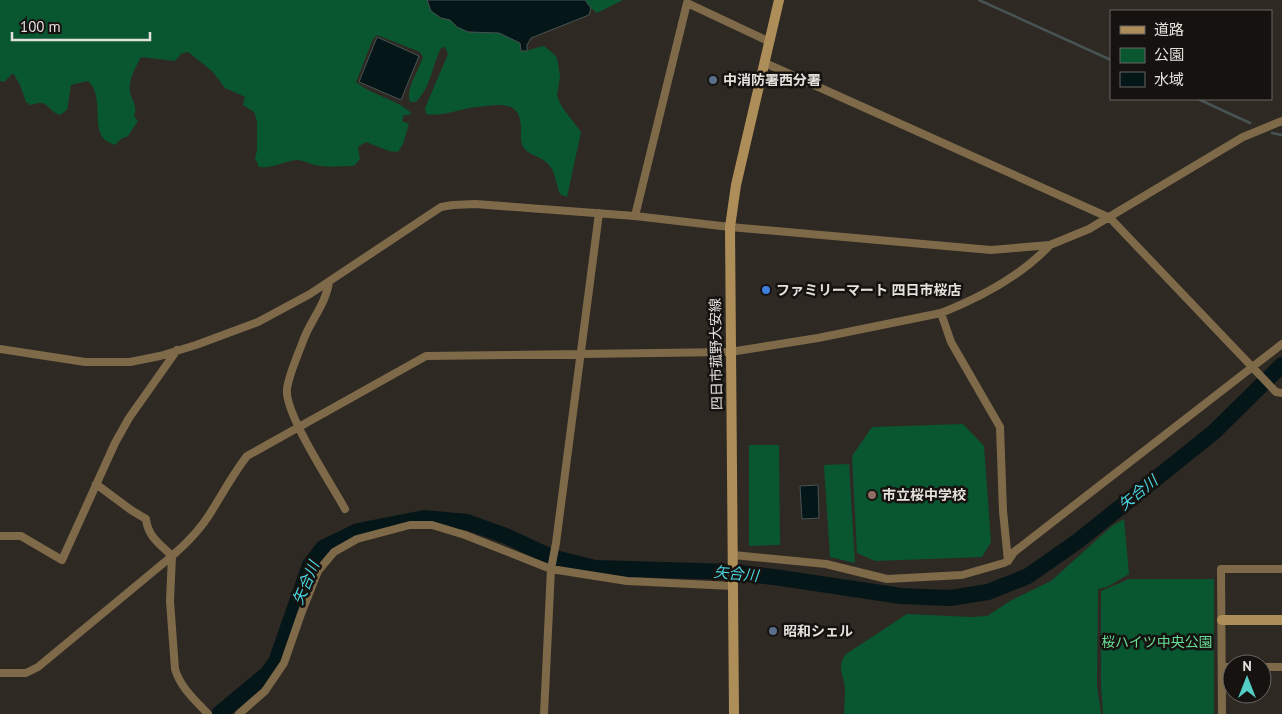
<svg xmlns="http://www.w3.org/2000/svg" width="1282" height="714" viewBox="0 0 1282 714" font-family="'PT Sans','Noto Sans JP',sans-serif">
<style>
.green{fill:#085730}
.water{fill:#051618;stroke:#485353}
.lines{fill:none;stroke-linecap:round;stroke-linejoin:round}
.stream{stroke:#485353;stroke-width:2.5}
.river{stroke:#051618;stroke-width:16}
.street{stroke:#7e6a49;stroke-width:8}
.secondary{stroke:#ae8e58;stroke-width:10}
.service-dot{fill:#5c6f8a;stroke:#151210;stroke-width:2}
.shop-dot{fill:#3f7fe0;stroke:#151210;stroke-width:2}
.education-dot{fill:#8d6e63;stroke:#151210;stroke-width:2}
.labels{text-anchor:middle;stroke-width:5;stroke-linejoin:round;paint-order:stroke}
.poi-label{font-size:14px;font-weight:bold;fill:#e4e1dd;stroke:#151210;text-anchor:start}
.street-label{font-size:14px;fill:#e4e1dd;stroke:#151210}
.park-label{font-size:14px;fill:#67de96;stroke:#151210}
.water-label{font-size:15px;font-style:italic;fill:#4ad8e4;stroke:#151210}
</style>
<rect width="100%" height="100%" fill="#2f2924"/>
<!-- green -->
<path class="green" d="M0,0H427L431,11L441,18L450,20L468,32L499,33L520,43L521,51C530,51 536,47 544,46L554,54L557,58L560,76L557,96L562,107L581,132L567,197L560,194C556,185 556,173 549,165C543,157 530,156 524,148C520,143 521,135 521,129C521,98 497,105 476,107C459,109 442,117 426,114L425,108L448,54L445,47L441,48C432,66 431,87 416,102H410C405,88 419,71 423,57L420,52L377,35L373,39L356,82C371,95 397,99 411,113L409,115H404L402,121L409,124L403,144L398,152L389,151L366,142L358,147L360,159L354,166C341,166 329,168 315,165C309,164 303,160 297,160C285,161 271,169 259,167L255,158L257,151V121L254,112L243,105L245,97L225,88L212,71L188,52L181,54L175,61L141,57C136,67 128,80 130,92C132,101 138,106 134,116L138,121L128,136L121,139L115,145C111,143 107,142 104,139C92,127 104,95 88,81L71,85L67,110L60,115C52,113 49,105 42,103C39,102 34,105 30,105L26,102L20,85L13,73L4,82L0,81Z
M585,0H623L597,13L591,8Z
M963,424L984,446L991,542L982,557L875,561L857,553L852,456L872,427Z
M749,445H779L780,545L749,546Z
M849,464L855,563L830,557L824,465Z
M1124,519L1129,574L1107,587L1098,589L1097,685L1101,714H844C844,706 845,697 845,689C844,674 836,668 846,654L907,614L971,617L987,616L1010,601L1051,581L1112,526Z
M1129,579H1214V714H1103L1101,686V591Z"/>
<!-- water -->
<path class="water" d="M427,0H585L591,8L589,15L531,38L527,45V51H521L520,43L499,33L468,32L457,27L450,20L441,18L431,11Z
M377,37L419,56L401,100L359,82Z
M818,485L819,518L802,519L800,486Z"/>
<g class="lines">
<!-- stream -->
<path class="stream" d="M979,0L1111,60
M1198,99L1250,123
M1272,133L1282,135"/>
<!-- river -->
<path class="river" d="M219,714L267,674L276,662L310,565L323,548L358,531L424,518L467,522L506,536L551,557L595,568L733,572L781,578L901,596L950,598L988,592L1028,576L1078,541L1214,432L1282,365"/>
<!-- street -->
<path class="street" d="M765,63L1110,218L1276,392L1282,393
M635,216L687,3L770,42
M329,282C326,304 310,321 303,341C298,355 289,374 287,389C284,413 332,485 345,509
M941,313L951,342L1000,427L1003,511L1008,561
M0,349L85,362H130L160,356L196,345L258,322L310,294L441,207L453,205L475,204L635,216L730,227L991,250L1050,245L1089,229L1243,137L1282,121
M96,484L131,510L146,519C148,537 160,544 172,556L170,601L175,669C180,687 195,700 208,714
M0,536H21L62,560L115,443L129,418L177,350
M733,555L826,564L887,579L962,575L1004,563L1008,561L1014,552L1282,344
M1222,667H1232
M1262,667H1282
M0,673H26L38,667L172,556C187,543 201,529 211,512C223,493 233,474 247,456L426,356L730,352L818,338L941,313C979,298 1022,275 1050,245
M239,714L265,691L284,663L301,614L318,571L334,552L357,539L410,525H432L465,535L551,569L627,581L733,586
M544,714L551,569L556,543L599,213
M1222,714L1221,569H1282"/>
<!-- secondary -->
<path class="secondary" d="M1222,620H1282
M734,714L730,227L736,185L779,0"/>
</g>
<!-- markers -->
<g class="service-dot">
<circle cx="713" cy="80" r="5"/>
<circle cx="773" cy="631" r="5"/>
</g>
<circle class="shop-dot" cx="766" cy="290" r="5"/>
<circle class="education-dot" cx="872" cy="495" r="5"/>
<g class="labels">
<!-- poi labels -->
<g class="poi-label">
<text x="723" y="85">中消防署西分署</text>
<text x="776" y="295">ファミリーマート 四日市桜店</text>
<text x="882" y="500">市立桜中学校</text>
<text x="783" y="636">昭和シェル</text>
</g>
<!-- street labels -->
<g class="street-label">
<text transform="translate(716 354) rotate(-91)" y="5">四日市菰野大安線</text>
</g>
<!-- park labels -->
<g class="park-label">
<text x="1157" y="647">桜ハイツ中央公園</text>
</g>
<!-- water labels -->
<g class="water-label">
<text transform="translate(1138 493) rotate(-39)" y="5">矢合川</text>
<text transform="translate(736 574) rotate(5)" y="5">矢合川</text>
<text transform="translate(306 583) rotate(-67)" y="5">矢合川</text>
</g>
</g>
<!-- legend -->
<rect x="1110" y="10" width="162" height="90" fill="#151210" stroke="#686562"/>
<rect x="1120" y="26" width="25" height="8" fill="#ae8e58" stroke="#686562"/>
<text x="1154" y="35" font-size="15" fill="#e4e1dd">道路</text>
<rect x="1120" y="48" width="25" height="15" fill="#085730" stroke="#686562"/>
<text x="1154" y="60" font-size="15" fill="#e4e1dd">公園</text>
<rect x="1120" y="72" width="25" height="15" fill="#051618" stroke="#686562"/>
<text x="1154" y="85" font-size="15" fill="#e4e1dd">水域</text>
<!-- north arrow -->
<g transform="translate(1247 679)"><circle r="24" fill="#151210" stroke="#686562"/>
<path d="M0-4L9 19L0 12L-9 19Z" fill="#54cdc7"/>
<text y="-8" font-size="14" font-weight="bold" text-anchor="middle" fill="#e4e1dd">N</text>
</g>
<!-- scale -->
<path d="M12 32v8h138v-8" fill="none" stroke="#e4e1dd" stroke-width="2.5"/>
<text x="20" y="32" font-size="15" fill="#e4e1dd" stroke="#151210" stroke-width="4" paint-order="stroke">100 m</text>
</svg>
